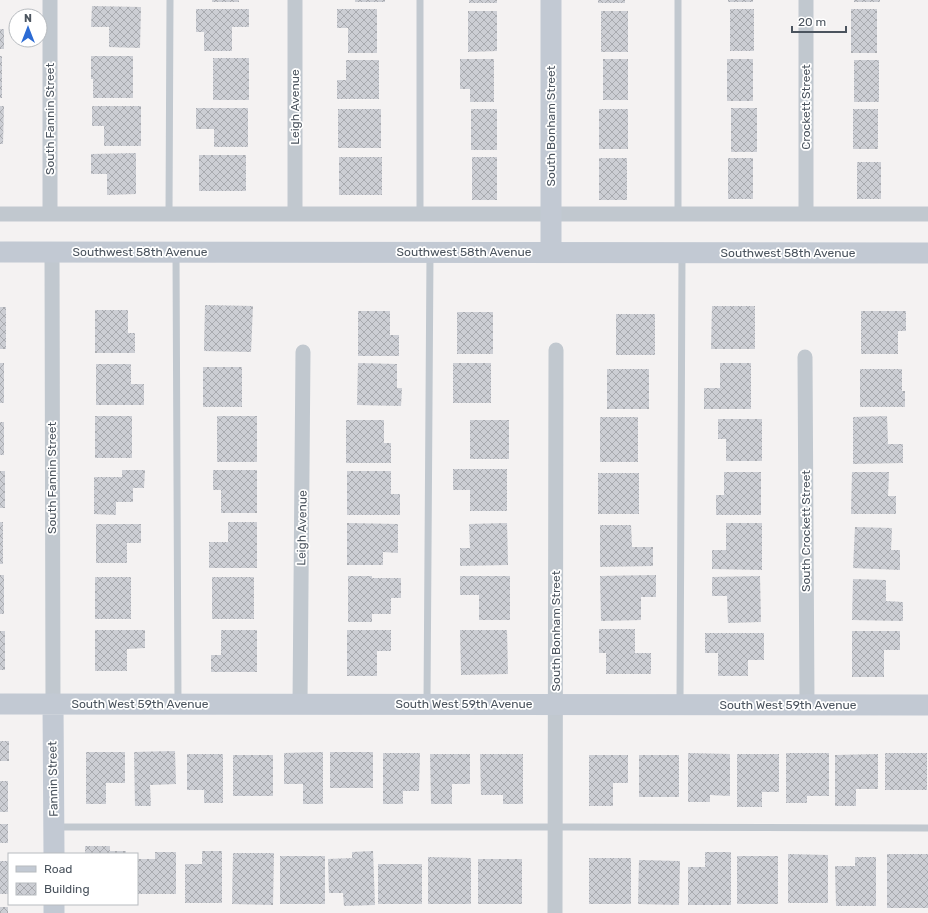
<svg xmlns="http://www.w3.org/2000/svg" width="928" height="913" viewBox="0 0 928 913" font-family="Rubik,sans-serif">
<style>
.building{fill:url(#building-cross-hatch)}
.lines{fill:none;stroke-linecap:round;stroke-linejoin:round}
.lane{stroke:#c1c8cf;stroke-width:7}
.street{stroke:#c1c8cf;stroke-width:15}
.secondary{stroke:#c2c9d3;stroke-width:21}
.labels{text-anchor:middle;stroke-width:3.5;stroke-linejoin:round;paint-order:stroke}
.street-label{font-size:12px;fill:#4b545e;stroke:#fff}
</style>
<defs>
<pattern id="building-cross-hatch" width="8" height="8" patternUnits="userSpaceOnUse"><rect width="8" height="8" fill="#ccced4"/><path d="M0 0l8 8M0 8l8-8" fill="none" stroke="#a8aaaf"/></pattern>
</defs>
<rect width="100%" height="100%" fill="#f4f2f2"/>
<!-- building -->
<path class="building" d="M212,0H239V2H212Z
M355,0H385V2H355Z
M469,0H497V3H469Z
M598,0H625V3H598Z
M728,0H753V2H728Z
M854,0H880V2H854Z
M92,6L141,7L140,48L109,47V27H91Z
M196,9H249V27H232V51H204V32H196Z
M337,9H377V53H348V28H337Z
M730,9H754V51H730Z
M851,9H877V53H851Z
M468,11H497V51L468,52Z
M601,11H628V52H601Z
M0,29H4V49H0Z
M0,56H2V98H0Z
M91,56H133V98H93V79H91Z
M213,58H249V100H213Z
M460,59H494V102H470V89H460Z
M603,59H628V100H603Z
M727,59H753V101H727Z
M346,60H379V99H337V80H346Z
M854,60H879V102H854Z
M0,106H4L3,144H0Z
M92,106H141V146H104V126H92Z
M196,108H248V147H214V129H196Z
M731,108H757V152H731Z
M338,109H381V148H338Z
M471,109H497V150H471Z
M599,109H628V149H599Z
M853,109H878V149H853Z
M136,153V194L107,195V174H91V154Z
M199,155H246V191H199Z
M339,157H382V195H339Z
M472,157H497V200H472Z
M599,158H627V200H599Z
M728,158H753V199H728Z
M857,162H881V199H857Z
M205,305L253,306L251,352L204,351Z
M712,306H755V349H711Z
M0,307H6V349H0Z
M95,310H128V333H135V353H95Z
M358,311H390V335H399V356H358Z
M861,311H906V331H898V354H861Z
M457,312H493V354H457Z
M616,314H655V355H616Z
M0,363H4V403H0Z
M358,363L397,364V388H402L401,406L357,405Z
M453,363H491V403H453Z
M720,363H751V409H704V388H720Z
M96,364H131V384H144V405H96Z
M203,367H242V407H203Z
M607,369H649V409H607Z
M860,369H902V391H905V407H860Z
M95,416H132V458H95Z
M217,416H257V462H217Z
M887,416L888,444H903V463L853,464V417Z
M600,417H638V462H600Z
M718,419H762V461H726V439H718Z
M346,420H384V443H391V463H346Z
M470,420H509V459H470Z
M0,422H4V455H0Z
M453,469H507V511H470V490H453Z
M122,470H145L144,488H133V502H116V515L94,514V477H122Z
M213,470H257V513H221V490H213Z
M0,471H5V508H0Z
M347,471H391V494H400V515H347Z
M724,472H761V515H716V495H724Z
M852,472H889L888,496H896V514H851Z
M598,473H639V514H598Z
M0,522H3V564H0Z
M228,522H257V568H209V542H228Z
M347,523L398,524V553L383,552V565H347Z
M507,523L508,565L460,566V548H470L469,524Z
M726,523H762V570L712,569V550H726Z
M96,524H141V543H127V563H96Z
M600,525H631L632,547H653V566L600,567Z
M855,527L892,528L891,550H900V570L853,568Z
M0,575H4V614H0Z
M656,575V597H641V620L601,621L600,576Z
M348,576H372V578H401V598H391V614H372V622H348Z
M460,576H510V620H479V595H460Z
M760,576L761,622L728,623L727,596H712V577Z
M95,577H131V619H95Z
M212,577H254V619H212Z
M853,579L886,580V601L903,602V621L852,620Z
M599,629H635V653H651V674H606V653H599Z
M95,630H145V648L127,649V671H95Z
M221,630H257V672H211V655H221Z
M347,630H391V651H377V676H347Z
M460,630H507L508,674L461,675Z
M0,631H5V670H0Z
M852,631H900V650H884V677H852Z
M705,633H764V660H748V676H718V653H705Z
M0,741H9V761H0Z
M175,751L176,784L150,785L151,806H135L134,752Z
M86,752H125V783H106V804H86Z
M323,752V804H303V784H284V753Z
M330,752H373V788H330Z
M383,753H420L419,791H403V804H383Z
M688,753L730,754V796L710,795V802H688Z
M786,753H829V796H807V803H786Z
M885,753H927V790H885Z
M187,754H223V803H204V790H187Z
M430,754H470V784H452V804H431Z
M480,754H523V804H503V795H481Z
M737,754H779V792H762V807H737Z
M878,754V789H856V806H835V755Z
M233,755H273V796H233Z
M589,755H628V783H613V806H589Z
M639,755H679V797H639Z
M0,781H8V812H0Z
M0,824H8V843H0Z
M85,846H110V851H126V854H85Z
M202,851H222V903H185V864H202Z
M373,851L375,905L344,906L343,893H329L328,859L352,858V852Z
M155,852H176V894H137V859H155Z
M705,852H731V905H688V867H705Z
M233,853H274L273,905L232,904Z
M788,854L828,855V903H788Z
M887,854H928V908H887Z
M280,856H325V904H280Z
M737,856H778V904H737Z
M428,857L471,858V904H428Z
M855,857H876V906H836L835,866H855Z
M589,858H631V904H589Z
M478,859H522V904H478Z
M639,860L680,861L679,905L638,904Z
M0,861H9V894H0Z
M378,864H422V904H378Z
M0,907H8V913H0Z"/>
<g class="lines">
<!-- lane -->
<path class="lane" d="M169,214L170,0
M420,214V0
M678,214V0
M176,254L178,702
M427,702L430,254
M680,702L682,255
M56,827H571L928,828"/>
<!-- street -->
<path class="street" d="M50,0V214
M806,0V214
M0,214H928
M295,214V0
M52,252L53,704
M805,357L807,704
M300,704L303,352
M555,913L556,350"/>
<!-- secondary -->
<path class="secondary" d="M0,252L928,253
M551,252V0
M0,704L928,705
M53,704L54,854
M54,904V913"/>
</g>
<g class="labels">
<!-- street labels -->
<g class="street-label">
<text transform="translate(295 107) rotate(-90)" y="4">Leigh Avenue</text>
<text transform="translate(806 107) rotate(-90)" y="4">Crockett Street</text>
<text transform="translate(50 119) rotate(-90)" y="4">South Fannin Street</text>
<text transform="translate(551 126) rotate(-90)" y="4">South Bonham Street</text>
<text x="140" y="256">Southwest 58th Avenue</text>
<text x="464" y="256">Southwest 58th Avenue</text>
<text x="788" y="257">Southwest 58th Avenue</text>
<text transform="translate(52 478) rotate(-90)" y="4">South Fannin Street</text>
<text transform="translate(302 528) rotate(-89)" y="4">Leigh Avenue</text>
<text transform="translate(806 531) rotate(-90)" y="4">South Crockett Street</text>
<text transform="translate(556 631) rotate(-90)" y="4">South Bonham Street</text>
<text x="140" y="708">South West 59th Avenue</text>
<text x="464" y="708">South West 59th Avenue</text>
<text x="788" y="709">South West 59th Avenue</text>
<text transform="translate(53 779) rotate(-91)" y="4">Fannin Street</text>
</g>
</g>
<!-- legend -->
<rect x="8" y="853" width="130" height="52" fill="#ffffff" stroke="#b7bbbf"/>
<rect x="16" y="866" width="20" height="6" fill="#c2c9d3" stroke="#b7bbbf"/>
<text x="44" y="873" font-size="12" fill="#4b545e">Road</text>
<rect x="16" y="883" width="20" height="12" fill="url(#building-cross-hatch)" stroke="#b7bbbf"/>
<text x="44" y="893" font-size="12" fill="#4b545e">Building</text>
<!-- north arrow -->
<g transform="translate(28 28)"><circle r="19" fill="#ffffff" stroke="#b7bbbf"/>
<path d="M0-3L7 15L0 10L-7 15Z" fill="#2c6bd4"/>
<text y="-6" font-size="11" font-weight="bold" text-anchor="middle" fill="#4b545e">N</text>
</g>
<!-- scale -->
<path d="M792 26v6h54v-6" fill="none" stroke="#4b545e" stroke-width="2"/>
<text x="798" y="26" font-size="12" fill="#4b545e" stroke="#ffffff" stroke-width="3" paint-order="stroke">20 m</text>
</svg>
